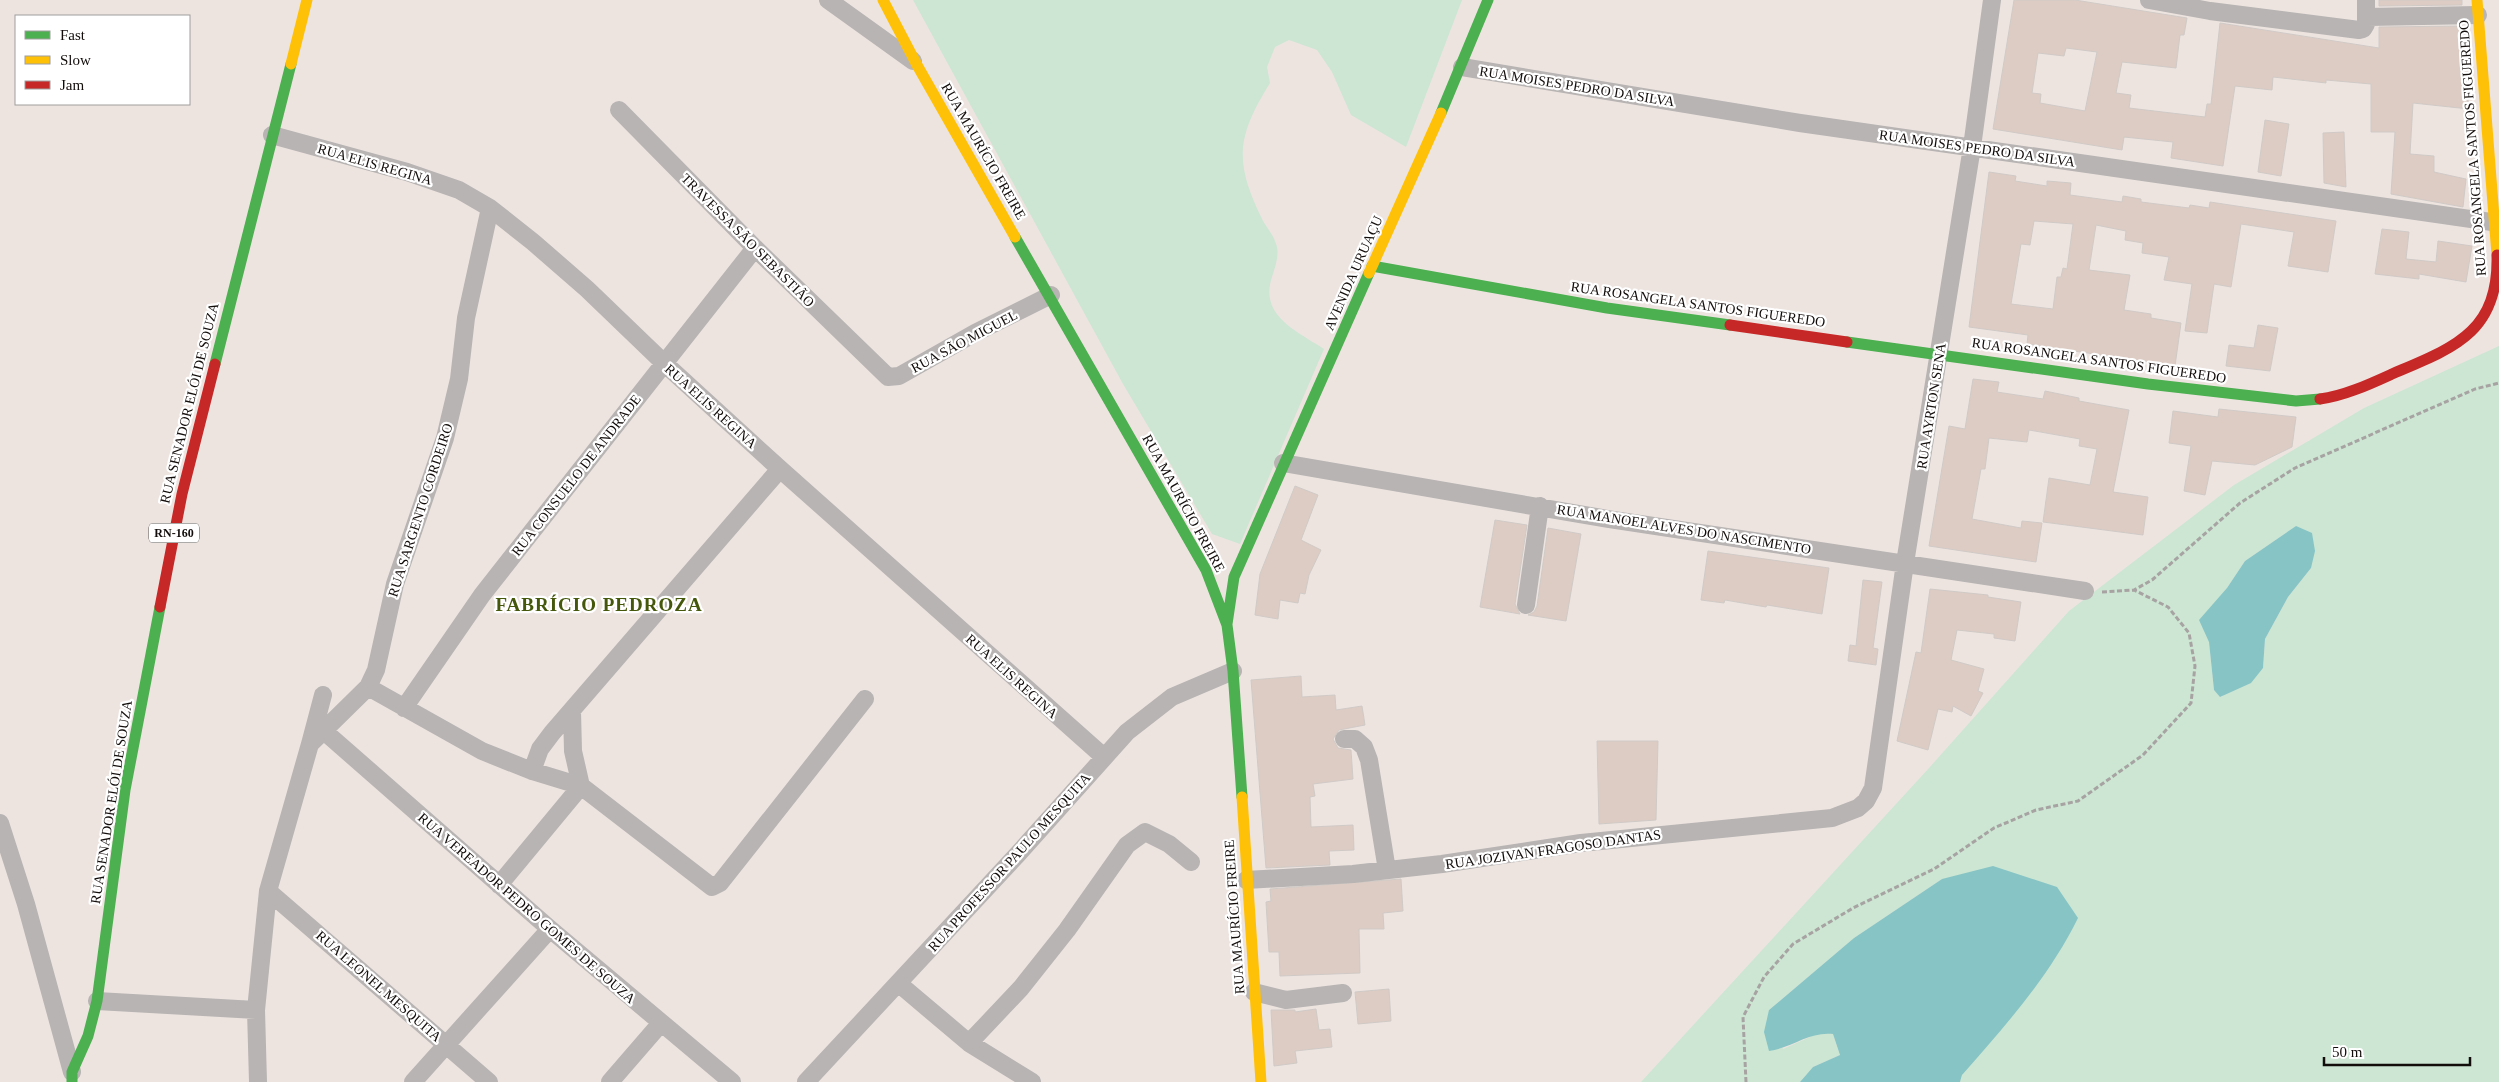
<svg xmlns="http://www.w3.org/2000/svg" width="2499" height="1082" viewBox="0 0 2499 1082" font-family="Georgia,serif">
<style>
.green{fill:#cce6d3;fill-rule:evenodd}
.water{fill:#87c4c5}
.building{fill:#ddccc4;stroke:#d0cac6;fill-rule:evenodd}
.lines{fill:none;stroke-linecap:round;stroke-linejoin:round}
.path{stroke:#a7a3a2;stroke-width:3;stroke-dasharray:5 2.5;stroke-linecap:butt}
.street{stroke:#b7b4b3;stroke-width:18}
.fast{stroke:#4caf50;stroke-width:11}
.slow{stroke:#ffc107;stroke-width:11}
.jam{stroke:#c62828;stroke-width:11}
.labels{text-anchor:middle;stroke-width:4.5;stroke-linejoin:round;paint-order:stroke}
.shield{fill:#fff;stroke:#595654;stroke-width:1}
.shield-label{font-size:12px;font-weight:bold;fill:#120d0b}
.street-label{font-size:14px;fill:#120d0b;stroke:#fff}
.district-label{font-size:19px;font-weight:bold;letter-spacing:1px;fill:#44570a;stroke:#fff}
</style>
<rect width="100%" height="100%" fill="#ede4e0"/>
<!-- green -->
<path class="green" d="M913,0H1462L1406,147L1351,115L1332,72L1317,50L1289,40L1275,47L1267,67L1270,83C1236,138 1234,162 1263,221C1267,228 1274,236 1276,244C1280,253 1275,268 1272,277C1259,316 1297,331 1324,349L1240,544L1212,534L1123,384Z
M2499,346V1082H1960L1962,1076L1942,879L1854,938L1769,1010L1783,1049L1821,1032L1833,1034L1840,1055L1813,1067L1800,1082H1641L1929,768L2069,611L2234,485L2364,408ZM2296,526L2311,568L2288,597L2265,639L2263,668L2221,697L2214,690L2209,642L2227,588L2245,561Z"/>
<!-- water -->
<path class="water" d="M2296,526L2312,533L2315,551L2311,568L2288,597L2265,639L2263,668L2251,683L2220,697L2214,690L2209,642L2199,620L2227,588L2245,561Z
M1993,866L2057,887L2078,918C2049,977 2005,1026 1962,1075L1960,1082H1800L1813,1067L1840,1055L1833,1034C1810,1031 1791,1048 1769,1051L1764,1032L1769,1010L1854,938L1942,879Z"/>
<!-- building -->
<path class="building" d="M2014,0H2075L2187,18L2184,35H2180L2176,68L2122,62L2116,93L2131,95L2129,108L2205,117L2207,104H2211L2220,23L2379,48V27L2463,26L2468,73H2465L2469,109L2413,103L2410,154L2434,156V172L2466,179L2463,207L2391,194L2395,132H2371V84L2326,80V83L2273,77L2272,90L2235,86L2223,166L2171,158L2173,142L2124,137L2122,150L1993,129ZM2066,48L2097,52L2085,111L2040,103L2041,94L2032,93L2038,53L2064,56Z
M2379,0H2462V5L2379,6Z
M2265,120L2289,124L2281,176L2258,172Z
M2344,132L2346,187L2324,183L2323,133Z
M1989,172L2016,176L2015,181L2047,186V181L2071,183L2070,195L2122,202L2123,196L2141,199V202L2189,208L2190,205L2209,208L2210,202L2336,221L2328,272L2288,266L2294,232L2241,224L2231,287L2214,284L2207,333L2185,331L2192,284L2164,280L2169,257L2142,253L2143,243L2125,240L2126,231L2096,225L2089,270L2130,275L2124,310L2151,314V318L2181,323L2175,366L2027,344L2028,335L1969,327ZM2034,221L2073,224L2067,269L2063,268L2061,277H2057L2053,309L2011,304L2021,244L2030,245Z
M2382,229L2409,232L2406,259L2436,262L2438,241L2472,246L2466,282L2419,274V279L2375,274Z
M2258,325L2278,328L2270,371L2226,366L2229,345L2254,348Z
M1973,379L1999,382L1997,392L2043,399L2045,391L2079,398V401L2129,410L2113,492L2148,497L2143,535L2043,522L2049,478L2090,485L2097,449L2079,446L2080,439L2029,430L2027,442L1989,438L1985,469H1981L1972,519L2021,528L2022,521L2042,523L2036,562L1929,546L1949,426L1965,429Z
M2219,409L2296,417L2292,447L2255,465L2212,461L2205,495L2184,491L2191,446L2169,443L2173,411L2218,417Z
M1295,486L1318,495L1301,540L1321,550L1309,575L1305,594L1300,593L1298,603L1280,600L1278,619L1255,615L1260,574Z
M1495,520L1527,525L1515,604L1520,614L1480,607Z
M1548,528L1581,534L1566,621L1528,615L1534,612L1537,606Z
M1708,551L1829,568L1822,614L1767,605L1766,607L1725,600L1724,603L1701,600Z
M1863,580L1882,582L1873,648L1878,649L1876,665L1848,661L1850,645L1856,646Z
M1930,589L1988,595V597L2021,602L2015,641L1994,638V634L1957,630L1951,660L1984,669L1978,691L1983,693L1971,716L1953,706L1952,712L1938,709L1928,750L1897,741L1916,652L1921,653Z
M1301,676L1302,697L1335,695L1336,710L1362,706L1365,725L1339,730L1333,739L1338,748L1351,750L1353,779L1313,784L1315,796L1310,797L1311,827L1353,825L1354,850L1329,851L1330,865L1266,868L1251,680Z
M1597,741H1658L1656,820L1599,824Z
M1401,879L1403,911L1383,913L1384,929H1359L1360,973L1280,976L1279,952H1269L1266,902L1271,901L1270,889Z
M1389,989L1391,1021L1358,1024L1355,992Z
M1316,1009L1319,1030L1330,1029L1332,1047L1295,1051L1297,1063L1274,1066L1271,1010H1295V1012Z"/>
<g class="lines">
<!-- path -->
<path class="path" d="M2102,592L2134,590L2152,580L2240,503L2295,468L2475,389L2499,383
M1746,1082L1743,1017L1764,977L1793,944L1853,908L1934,869L1994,828L2036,810L2078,801L2143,755L2191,703L2195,666L2189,633L2168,607L2134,590"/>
<!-- street -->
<path class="street" d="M828,0L913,61
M2149,0L2210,11L2359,30L2363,29L2366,24V0
M2367,17L2478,15
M1462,67L1800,123L2499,223
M619,110L755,248L888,377L899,376L975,333L1051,295
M272,135L407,172L459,190L490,208L533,242L587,289L665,364L780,469L1104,757
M1283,463L1608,519L2085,591
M1526,605L1540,506
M368,687L482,751L532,771L581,786L712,887L720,883L865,699
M404,708L482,595L755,248
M325,732L550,929L732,1082
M1344,739H1355L1364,747L1369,760L1387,870
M310,744L323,695
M532,771L540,749L552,733L780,469
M0,823L26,904L72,1072
M1246,880L1353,874L1442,864L1581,843L1832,818L1858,808L1866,801L1873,788L1905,563L1972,147L1992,0
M499,885L581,786L573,751L572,711
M268,891L489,1082
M898,983L969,1043L1032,1082
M1254,992L1286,1000L1343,993
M97,1001L256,1010
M969,1043L1021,988L1067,930L1127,845L1145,832L1169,844L1191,862
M258,1082L256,1010L268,891L310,744L368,687L376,670L395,584L445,438L459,379L466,318L490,208
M413,1082L550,929
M610,1082L661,1023
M806,1082L1017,855L1127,732L1172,697L1233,671"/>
<!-- fast -->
<path class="fast" d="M1441,113L1488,0
M1015,237L1206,570L1227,625L1233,671L1242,797
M1372,266L1607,308L1730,325
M1847,342L2148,384L2296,401L2320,399
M215,364L291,64
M1227,624L1234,577L1369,273
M72,1082V1072L88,1036L97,1001L125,790L160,607"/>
<!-- slow -->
<path class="slow" d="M883,0L917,65L1015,237
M2477,0L2497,255
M291,64L307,0
M1369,273L1441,113
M1242,797L1261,1082"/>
<!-- jam -->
<path class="jam" d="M1730,325L1847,342
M2320,399C2344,396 2370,384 2392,374C2453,348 2499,333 2497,255
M160,607L182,494L215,364"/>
</g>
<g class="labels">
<!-- shield labels -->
<rect class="shield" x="149" y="523.5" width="50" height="19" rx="4"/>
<g class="shield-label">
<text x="174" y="537">RN-160</text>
</g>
<!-- street labels -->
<g class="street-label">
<text transform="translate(1577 86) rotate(9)" y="5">RUA MOISES PEDRO DA SILVA</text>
<text transform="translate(1977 148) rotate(8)" y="5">RUA MOISES PEDRO DA SILVA</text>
<text transform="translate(2472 148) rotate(-94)" y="5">RUA ROSANGELA SANTOS FIGUEREDO</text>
<text transform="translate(984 151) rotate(60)" y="5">RUA MAURÍCIO FREIRE</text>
<text transform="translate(375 164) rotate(16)" y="5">RUA ELIS REGINA</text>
<text transform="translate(748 240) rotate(45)" y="5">TRAVESSA SÃO SEBASTIÃO</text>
<text transform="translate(1353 273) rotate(-66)" y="5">AVENIDA URUAÇU</text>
<text transform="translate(1698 304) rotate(8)" y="5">RUA ROSANGELA SANTOS FIGUEREDO</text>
<text transform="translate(964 341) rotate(-28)" y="5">RUA SÃO MIGUEL</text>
<text transform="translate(2099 360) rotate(8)" y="5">RUA ROSANGELA SANTOS FIGUEREDO</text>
<text transform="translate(189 403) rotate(-76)" y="5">RUA SENADOR ELÓI DE SOUZA</text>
<text transform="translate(711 406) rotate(42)" y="5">RUA ELIS REGINA</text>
<text transform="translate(1931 406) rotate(-81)" y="5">RUA AYRTON SENA</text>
<text transform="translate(576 475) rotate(-52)" y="5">RUA CONSUELO DE ANDRADE</text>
<text transform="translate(1184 503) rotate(61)" y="5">RUA MAURÍCIO FREIRE</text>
<text transform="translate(420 510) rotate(-72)" y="5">RUA SARGENTO CORDEIRO</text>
<text transform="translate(1684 529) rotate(9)" y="5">RUA MANOEL ALVES DO NASCIMENTO</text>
<text transform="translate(1012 676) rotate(42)" y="5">RUA ELIS REGINA</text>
<text transform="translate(111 802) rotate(-81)" y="5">RUA SENADOR ELÓI DE SOUZA</text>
<text transform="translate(1553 849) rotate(-8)" y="5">RUA JOZIVAN FRAGOSO DANTAS</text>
<text transform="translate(1009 862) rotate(-48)" y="5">RUA PROFESSOR PAULO MESQUITA</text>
<text transform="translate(527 908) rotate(41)" y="5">RUA VEREADOR PEDRO GOMES DE SOUZA</text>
<text transform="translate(1234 917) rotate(-94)" y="5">RUA MAURÍCIO FREIRE</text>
<text transform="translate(379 986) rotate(41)" y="5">RUA LEONEL MESQUITA</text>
</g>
<!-- district labels -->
<g class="district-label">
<text x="599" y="611">FABRÍCIO PEDROZA</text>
</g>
</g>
<!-- legend -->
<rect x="15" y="15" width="175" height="90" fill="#ffffff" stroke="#a09e9d"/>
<rect x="25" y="31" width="25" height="8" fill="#4caf50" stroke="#a09e9d"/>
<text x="60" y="40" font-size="15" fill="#120d0b">Fast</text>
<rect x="25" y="56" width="25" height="8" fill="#ffc107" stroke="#a09e9d"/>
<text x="60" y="65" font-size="15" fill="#120d0b">Slow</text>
<rect x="25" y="81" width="25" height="8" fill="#c62828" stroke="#a09e9d"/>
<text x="60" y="90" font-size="15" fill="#120d0b">Jam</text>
<!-- scale -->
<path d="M2324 1057v8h146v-8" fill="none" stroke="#120d0b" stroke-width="2.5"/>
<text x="2332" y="1057" font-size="15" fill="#120d0b" stroke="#ffffff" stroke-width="4" paint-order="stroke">50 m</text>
</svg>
